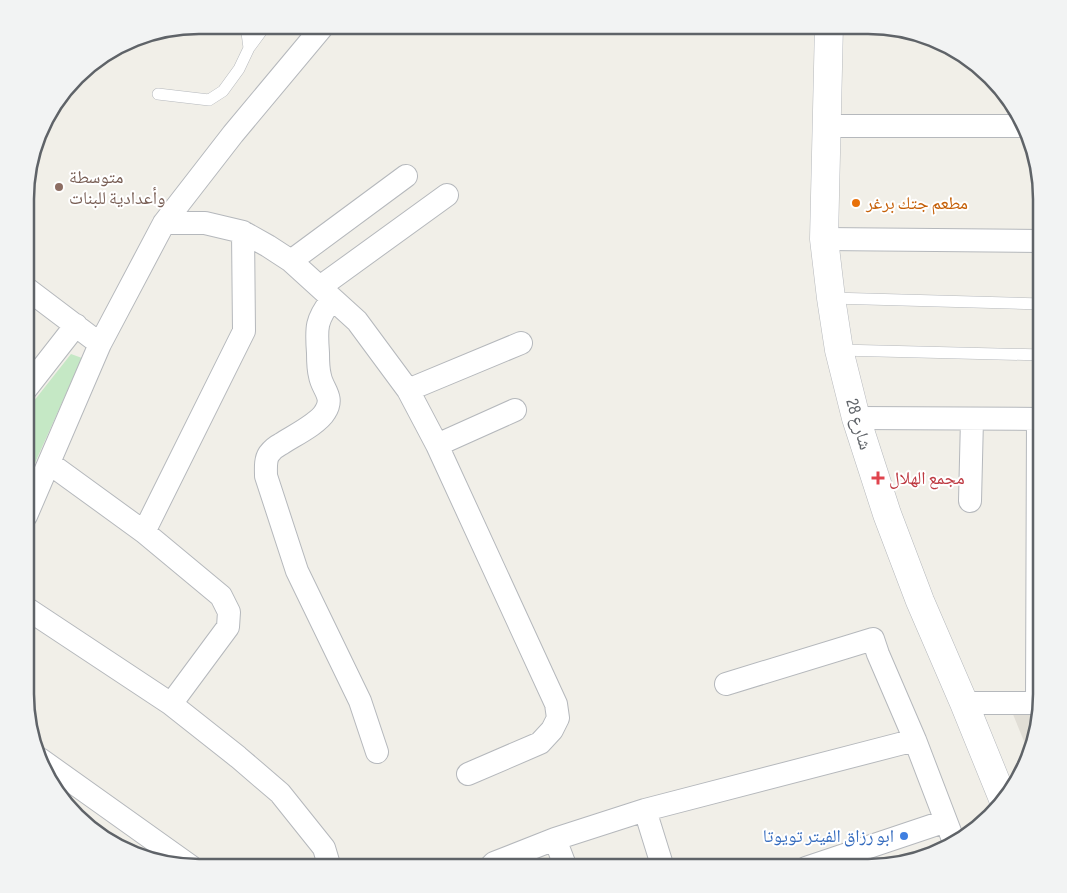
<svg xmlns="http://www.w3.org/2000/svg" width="1067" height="893" viewBox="0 0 1067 893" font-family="'Sofia Sans Condensed','Noto Naskh Arabic',sans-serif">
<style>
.education{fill:#e1ded6}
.green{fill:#c5e8c5}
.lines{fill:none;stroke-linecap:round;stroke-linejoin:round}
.service-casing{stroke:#b5b8bc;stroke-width:12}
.minor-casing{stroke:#b5b8bc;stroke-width:24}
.tertiary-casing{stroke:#b5b8bc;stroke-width:29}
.service{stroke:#fff;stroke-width:11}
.minor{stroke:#fff;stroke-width:22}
.tertiary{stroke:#fff;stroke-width:28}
.education-dot{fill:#8d6e63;stroke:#fff;stroke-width:2}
.food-dot{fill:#e8710a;stroke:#fff;stroke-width:2}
.health-dot{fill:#e0444e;stroke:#fff;stroke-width:2}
.shop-dot{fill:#3f7fe0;stroke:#fff;stroke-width:2}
.labels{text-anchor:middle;stroke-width:4;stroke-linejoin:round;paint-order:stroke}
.education-label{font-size:18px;fill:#785e54;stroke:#fff;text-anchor:start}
.food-label{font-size:18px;fill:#c56008;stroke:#fff;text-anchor:start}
.street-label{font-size:18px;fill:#5f6368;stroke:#fff}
.health-label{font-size:18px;fill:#be3a42;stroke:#fff;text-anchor:start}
.shop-label{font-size:18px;fill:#366cbe;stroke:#fff;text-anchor:end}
.rim{fill:none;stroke:#5f6368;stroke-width:2.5}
</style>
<rect width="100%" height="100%" fill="#f1efe8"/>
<!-- education -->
<path class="education" d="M1010,707H1041L1030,756Z"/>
<!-- green -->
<path class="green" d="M71,354L82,358L26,483V411Z"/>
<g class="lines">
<defs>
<path id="service" d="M249,48L266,25
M158,94L209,100L223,91L239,69L249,48L246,25
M831,298L1042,304
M839,350L1042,355"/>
<path id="minor" d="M827,126H1024
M164,223H205L243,232L268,246L291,261L357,321L408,390L437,445L556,704L558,718L552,730L540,743L468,774
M824,239L1042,241
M291,261L406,176
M320,287L447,195
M26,288L100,344
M332,299C316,320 316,327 318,353C318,360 318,369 320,376C322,389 335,397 325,412C318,424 293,436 281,444C277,446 272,450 269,454C265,460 266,469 266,476L297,571L360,701L377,752
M26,389L76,325
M408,390L521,343
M856,418L1042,419
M437,445L515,410
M49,463L144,532L221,596L229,612L228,627L171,704
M970,501L972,419
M26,516L100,344L164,223L233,134L324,25
M144,532L244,331L243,232
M26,608L171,704L238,757L280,793L324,848L330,868
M726,684L873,639L878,654L915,740L954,842
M964,703H1042
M1037,703L1038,419
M40,759L193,868
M645,810L663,868
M555,839L566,868
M489,868L494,863L555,839L645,810L915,740
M806,868L946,821"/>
<path id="tertiary" d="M829,25L824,239L831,298L839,350L856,418L887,514L920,601L964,703L1003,799"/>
</defs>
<!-- service casing -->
<use href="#service" class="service-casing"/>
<!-- minor casing -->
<use href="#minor" class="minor-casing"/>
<!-- tertiary casing -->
<use href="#tertiary" class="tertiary-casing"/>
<!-- service -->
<use href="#service" class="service"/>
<!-- minor -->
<use href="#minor" class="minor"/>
<!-- tertiary -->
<use href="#tertiary" class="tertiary"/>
</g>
<!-- markers -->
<circle class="education-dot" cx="59" cy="187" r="5"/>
<circle class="food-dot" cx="856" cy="203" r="5"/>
<path class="health-dot" d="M875.5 470.5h5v5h5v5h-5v5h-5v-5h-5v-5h5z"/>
<circle class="shop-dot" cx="904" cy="836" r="5"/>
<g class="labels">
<!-- education labels -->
<g class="education-label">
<text x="69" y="183">متوسطة<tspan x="69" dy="21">وأعدادية للبنات</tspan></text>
</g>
<!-- food labels -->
<g class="food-label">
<text x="866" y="209">مطعم جتك برغر</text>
</g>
<!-- street labels -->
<g class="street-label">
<text transform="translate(859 424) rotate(74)" y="6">شارع 28</text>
</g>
<!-- health labels -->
<g class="health-label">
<text x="889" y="484">مجمع الهلال</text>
</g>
<!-- shop labels -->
<g class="shop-label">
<text x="894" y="842">ابو رزاق الفيتر تويوتا</text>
</g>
</g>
<!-- crop -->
<path d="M0 0H1067V893H0ZM199 34H868A165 165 0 0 1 1033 199V694A165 165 0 0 1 868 859H199A165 165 0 0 1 34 694V199A165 165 0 0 1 199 34Z" fill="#f2f3f3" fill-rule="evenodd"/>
<path class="rim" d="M199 34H868A165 165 0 0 1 1033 199V694A165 165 0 0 1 868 859H199A165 165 0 0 1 34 694V199A165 165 0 0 1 199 34Z"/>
</svg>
